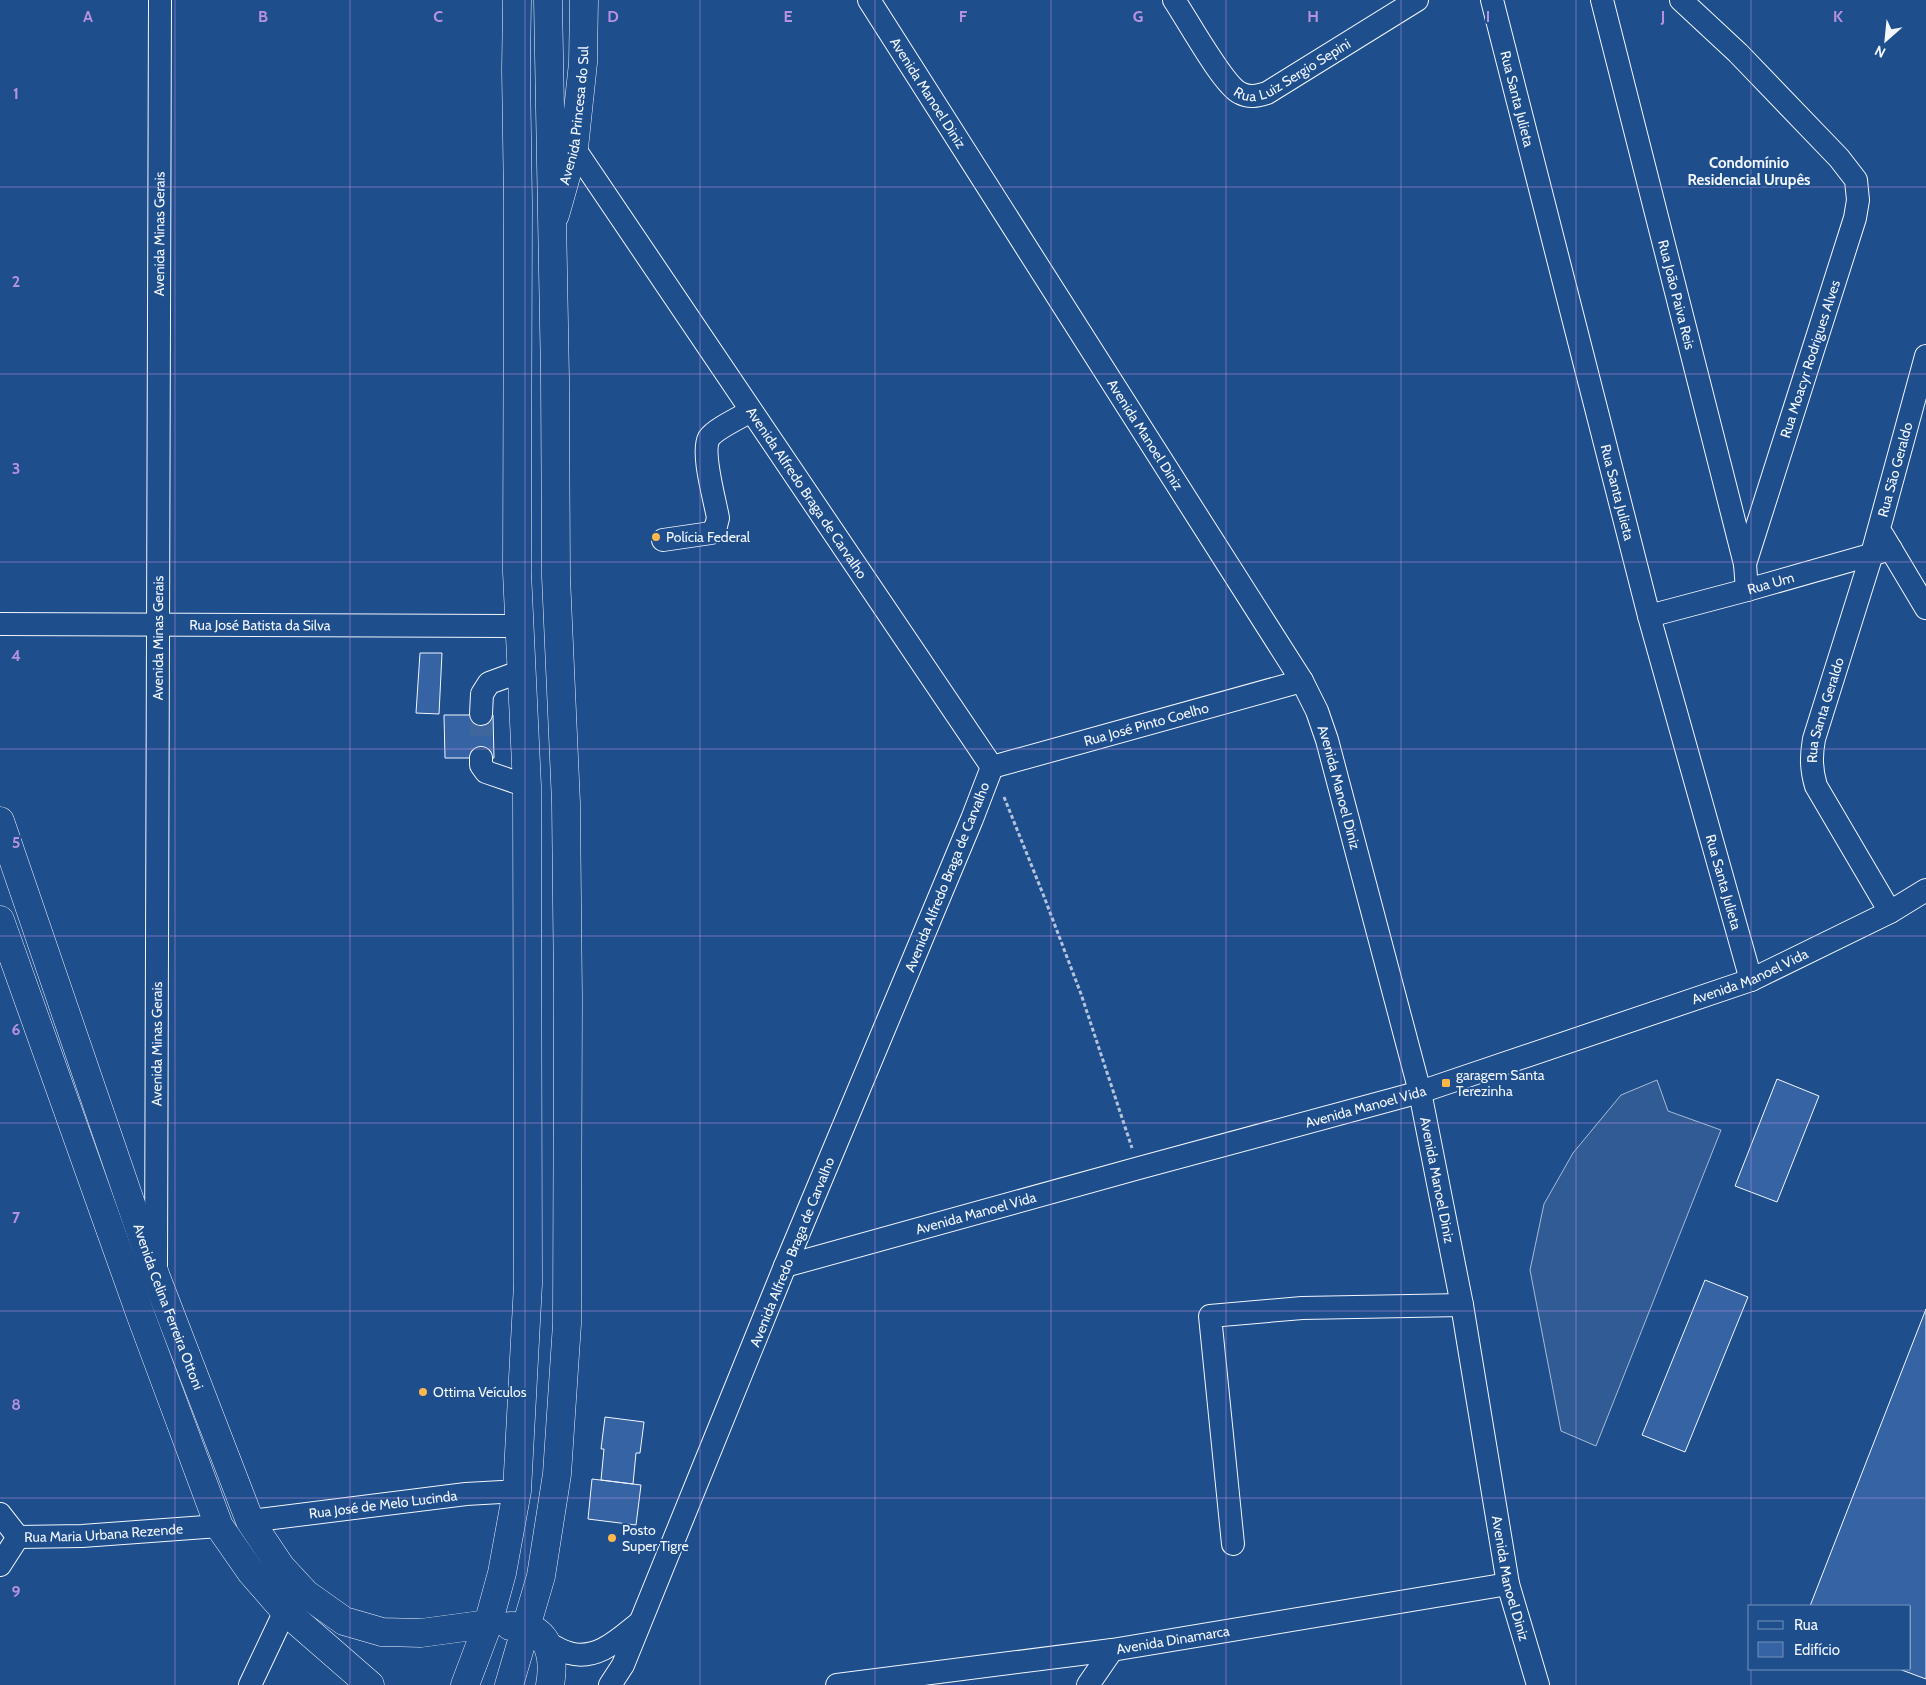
<svg xmlns="http://www.w3.org/2000/svg" width="1926" height="1685" viewBox="0 0 1926 1685" font-family="Cabin,sans-serif">
<style>
.built{fill:#305b95;stroke:#a8bbd7}
.building{fill:#3563a3;stroke:#f2f6ff}
.lines{fill:none;stroke-linecap:round;stroke-linejoin:round}
.minor-tunnel{stroke:#3f679d;stroke-width:22;stroke-dasharray:22 11;stroke-linecap:butt}
.minor-casing{stroke:#f2f6ff;stroke-width:24}
.major-casing{stroke:#f2f6ff;stroke-width:29}
.highway-casing{stroke:#f2f6ff;stroke-width:29}
.path{stroke:#b3c4dc;stroke-width:3;stroke-dasharray:4 2.5;stroke-linecap:butt}
.minor{stroke:#1f4e8c;stroke-width:22}
.major{stroke:#1f4e8c;stroke-width:28}
.highway{stroke:#1f4e8c;stroke-width:28}
.grid{fill:none;stroke:#b691df;stroke-width:1;stroke-opacity:0.55}
.poi-dot{fill:#ffb74d;stroke:#1f4e8c;stroke-width:2}
.labels{text-anchor:middle;stroke-width:4;stroke-linejoin:round;paint-order:stroke}
.street-label{font-size:14px;fill:#f2f6ff;stroke:#1f4e8c}
.poi-label{font-size:14px;fill:#f2f6ff;stroke:#1f4e8c;text-anchor:start}
.neighbourhood-label{font-size:15px;font-weight:bold;fill:#f2f6ff;stroke:#1f4e8c}
.grid-label{font-size:16px;text-anchor:middle;font-weight:bold;fill:#b691df;stroke:#1f4e8c;stroke-width:4;stroke-linejoin:round;paint-order:stroke}
</style>
<rect width="100%" height="100%" fill="#1f4e8c"/>
<!-- built -->
<path class="built" d="M1657,1080L1668,1111L1721,1130L1596,1446L1561,1431L1530,1270L1544,1204L1573,1153L1621,1095Z"/>
<!-- building -->
<path class="building" d="M420,653H442L439,714L416,713Z
M444,715H493L494,758H445Z
M1777,1079L1819,1096L1777,1202L1735,1186Z
M1705,1280L1748,1297L1685,1452L1642,1435Z
M1926,1309V1679L1899,1669H1910V1606H1810Z
M605,1417L644,1422L640,1453H636L633,1484L601,1480L604,1449H601Z
M592,1479L641,1485L636,1525L588,1519Z"/>
<g class="lines">
<!-- minor-tunnel -->
<path class="minor-tunnel" d="M481,714V758"/>
<defs>
<g id="minor">
<path id="s1" d="M869,0L1302,681L1317,711L1327,740L1420,1092L1462,1305L1508,1584L1538,1685"/>
<path id="s2" d="M1174,0C1187,19 1223,85 1240,93C1250,98 1257,96 1267,93L1417,0"/>
<path id="s3" d="M1492,0L1649,616L1751,980"/>
<path id="s4" d="M1602,0L1745,564L1747,590"/>
<path d="M1681,0L1738,53L1839,158L1856,180L1858,200L1855,218L1745,564"/>
<path id="s5" d="M574,148L992,767L972,819L785,1266L623,1665L610,1685"/>
<path d="M1883,536L1926,608"/>
<path d="M663,540L711,533L716,526L718,518C715,500 701,453 709,438C715,429 741,417 751,411"/>
<path id="s6" d="M1649,616L1747,590L1891,549"/>
<path id="s7" d="M0,624L519,626"/>
<path d="M481,714L482,694L489,683L522,671"/>
<path d="M481,758V765L486,772L527,786"/>
<path id="s8" d="M992,767L1302,681"/>
<path id="s9" d="M1890,912L1816,786C1811,769 1811,756 1814,739L1872,554L1926,356"/>
<path id="s10" d="M156,1266L160,0"/>
<path id="s11" d="M785,1266L1139,1168L1420,1092L1751,980L1890,912L1926,890"/>
<path id="s12" d="M0,1514L18,1537L82,1536L219,1526"/>
<path id="s13" d="M250,1521L466,1494L517,1491"/>
<path d="M1233,1544L1210,1316L1302,1308L1462,1305"/>
<path d="M0,1565L18,1537"/>
<path d="M547,1643C554,1646 561,1651 569,1653C597,1661 619,1639 639,1623"/>
<path d="M250,1685L285,1611"/>
<path id="s14" d="M837,1685L1112,1650L1508,1584"/>
<path d="M1088,1685L1112,1650"/>
</g>
<g id="major">
<path id="s15" d="M555,215L574,148L583,63L584,0"/>
<path id="s16" d="M0,821L156,1277L250,1521L281,1567L306,1594L344,1621L382,1632L421,1633L488,1624"/>
<path d="M0,920L141,1316L219,1526L251,1572L285,1611L370,1685"/>
</g>
<path id="highway" d="M510,1626C515,1626 521,1626 526,1627C552,1634 554,1663 550,1685
M465,1685L488,1624L502,1573L517,1491L528,1284L527,786L517,572L518,203L516,70L517,0
M509,1685L541,1576L557,1474L567,1324L568,997L566,803L556,577L555,378L548,0"/>
</defs>
<!-- minor casing -->
<use href="#minor" class="minor-casing"/>
<!-- major casing -->
<use href="#major" class="major-casing"/>
<!-- highway casing -->
<use href="#highway" class="highway-casing"/>
<!-- path -->
<path class="path" d="M1004,797L1043,894L1081,994L1132,1148"/>
<!-- minor -->
<use href="#minor" class="minor"/>
<!-- major -->
<use href="#major" class="major"/>
<!-- highway -->
<use href="#highway" class="highway"/>
</g>
<!-- grid -->
<path class="grid" d="M175,0V1685M350,0V1685M525,0V1685M700,0V1685M875,0V1685M1051,0V1685M1226,0V1685M1401,0V1685M1576,0V1685M1751,0V1606M0,187H1926M0,374H1926M0,562H1926M0,749H1926M0,936H1926M0,1123H1926M0,1311H1926M0,1498H1926M1751,1669V1685"/>
<!-- markers -->
<g class="poi-dot">
<circle cx="656" cy="537" r="5"/>
<rect x="1441" y="1078" width="10" height="10" rx="2.5"/>
<circle cx="423" cy="1392" r="5"/>
<circle cx="612" cy="1538" r="5"/>
</g>
<g class="labels">
<!-- street labels -->
<g class="street-label">
<text dy="5" stroke="none"><textPath href="#s2" startOffset="174">Rua Luiz Sergio Sepini</textPath></text>
<text dy="5" stroke="none"><textPath href="#s1" startOffset="110">Avenida Manoel Diniz</textPath></text>
<text dy="5" stroke="none"><textPath href="#s3" startOffset="102">Rua Santa Julieta</textPath></text>
<text dy="5" stroke="none"><textPath href="#s15" startOffset="102">Avenida Princesa do Sul</textPath></text>
<text dy="5" stroke="none"><textPath href="#s10" startOffset="1032">Avenida Minas Gerais</textPath></text>
<text dy="5" stroke="none"><textPath href="#s4" startOffset="304">Rua João Paiva Reis</textPath></text>
<text transform="translate(1810 359) rotate(-72)" y="5">Rua Moacyr Rodrigues Alves</text>
<text dy="5" stroke="none"><textPath href="#s1" startOffset="515">Avenida Manoel Diniz</textPath></text>
<text dy="5" stroke="none"><textPath href="#s9" startOffset="475">Rua São Geraldo</textPath></text>
<text dy="5" stroke="none"><textPath href="#s3" startOffset="508">Rua Santa Julieta</textPath></text>
<text dy="5" stroke="none"><textPath href="#s5" startOffset="416">Avenida Alfredo Braga de Carvalho</textPath></text>
<text dy="5" stroke="none"><textPath href="#s6" startOffset="126">Rua Um</textPath></text>
<text dy="5" stroke="none"><textPath href="#s7" startOffset="260">Rua José Batista da Silva</textPath></text>
<text dy="5" stroke="none"><textPath href="#s10" startOffset="628">Avenida Minas Gerais</textPath></text>
<text dy="5" stroke="none"><textPath href="#s9" startOffset="224">Rua Santa Geraldo</textPath></text>
<text dy="5" stroke="none"><textPath href="#s8" startOffset="160">Rua José Pinto Coelho</textPath></text>
<text dy="5" stroke="none"><textPath href="#s1" startOffset="920">Avenida Manoel Diniz</textPath></text>
<text transform="translate(947 877) rotate(-68)" y="5">Avenida Alfredo Braga de Carvalho</text>
<text dy="5" stroke="none"><textPath href="#s3" startOffset="912">Rua Santa Julieta</textPath></text>
<text dy="5" stroke="none"><textPath href="#s11" startOffset="1008">Avenida Manoel Vida</textPath></text>
<text dy="5" stroke="none"><textPath href="#s10" startOffset="222">Avenida Minas Gerais</textPath></text>
<text dy="5" stroke="none"><textPath href="#s11" startOffset="602">Avenida Manoel Vida</textPath></text>
<text dy="5" stroke="none"><textPath href="#s1" startOffset="1325">Avenida Manoel Diniz</textPath></text>
<text dy="5" stroke="none"><textPath href="#s11" startOffset="198">Avenida Manoel Vida</textPath></text>
<text transform="translate(792 1252) rotate(-68)" y="5">Avenida Alfredo Braga de Carvalho</text>
<text dy="5" stroke="none"><textPath href="#s16" startOffset="514">Avenida Celina Ferreira Ottoni</textPath></text>
<text dy="5" stroke="none"><textPath href="#s13" startOffset="134">Rua José de Melo Lucinda</textPath></text>
<text dy="5" stroke="none"><textPath href="#s12" startOffset="115">Rua Maria Urbana Rezende</textPath></text>
<text dy="5" stroke="none"><textPath href="#s1" startOffset="1730">Avenida Manoel Diniz</textPath></text>
<text dy="5" stroke="none"><textPath href="#s14" startOffset="339">Avenida Dinamarca</textPath></text>
</g>
<!-- poi labels -->
<g class="poi-label">
<text x="666" y="542">Polícia Federal</text>
<text x="1456" y="1080">garagem Santa<tspan x="1456" dy="16">Terezinha</tspan></text>
<text x="433" y="1397">Ottima Veículos</text>
<text x="622" y="1535">Posto<tspan x="622" dy="16">Super Tigre</tspan></text>
</g>
<!-- neighbourhood labels -->
<g class="neighbourhood-label">
<text x="1749" y="168">Condomínio<tspan x="1749" dy="17">Residencial Urupês</tspan></text>
</g>
</g>
<g class="grid-label">
<text x="88" y="22">A</text>
<text x="263" y="22">B</text>
<text x="438" y="22">C</text>
<text x="613" y="22">D</text>
<text x="788" y="22">E</text>
<text x="963" y="22">F</text>
<text x="1138" y="22">G</text>
<text x="1313" y="22">H</text>
<text x="1488" y="22">I</text>
<text x="1663" y="22">J</text>
<text x="1838" y="22">K</text>
<text x="16" y="99">1</text>
<text x="16" y="287">2</text>
<text x="16" y="474">3</text>
<text x="16" y="661">4</text>
<text x="16" y="848">5</text>
<text x="16" y="1035">6</text>
<text x="16" y="1223">7</text>
<text x="16" y="1410">8</text>
<text x="16" y="1597">9</text>
</g>
<!-- legend -->
<rect x="1748" y="1605" width="162" height="65" fill="#1f4e8c" stroke="#7391ba"/>
<rect x="1758" y="1621" width="25" height="8" fill="#1f4e8c" stroke="#7391ba"/>
<text x="1794" y="1630" font-size="15" fill="#f2f6ff">Rua</text>
<rect x="1758" y="1642" width="25" height="15" fill="#3563a3" stroke="#7391ba"/>
<text x="1794" y="1655" font-size="15" fill="#f2f6ff">Edifício</text>
<!-- north arrow -->
<g transform="translate(1886 40) rotate(207)" stroke="#1f4e8c" stroke-width="4" paint-order="stroke">
<path d="M0-4L9 19L0 12L-9 19Z" fill="#f2f6ff"/>
<text y="-8" font-size="14" font-weight="bold" text-anchor="middle" fill="#f2f6ff">N</text>
</g>
</svg>
